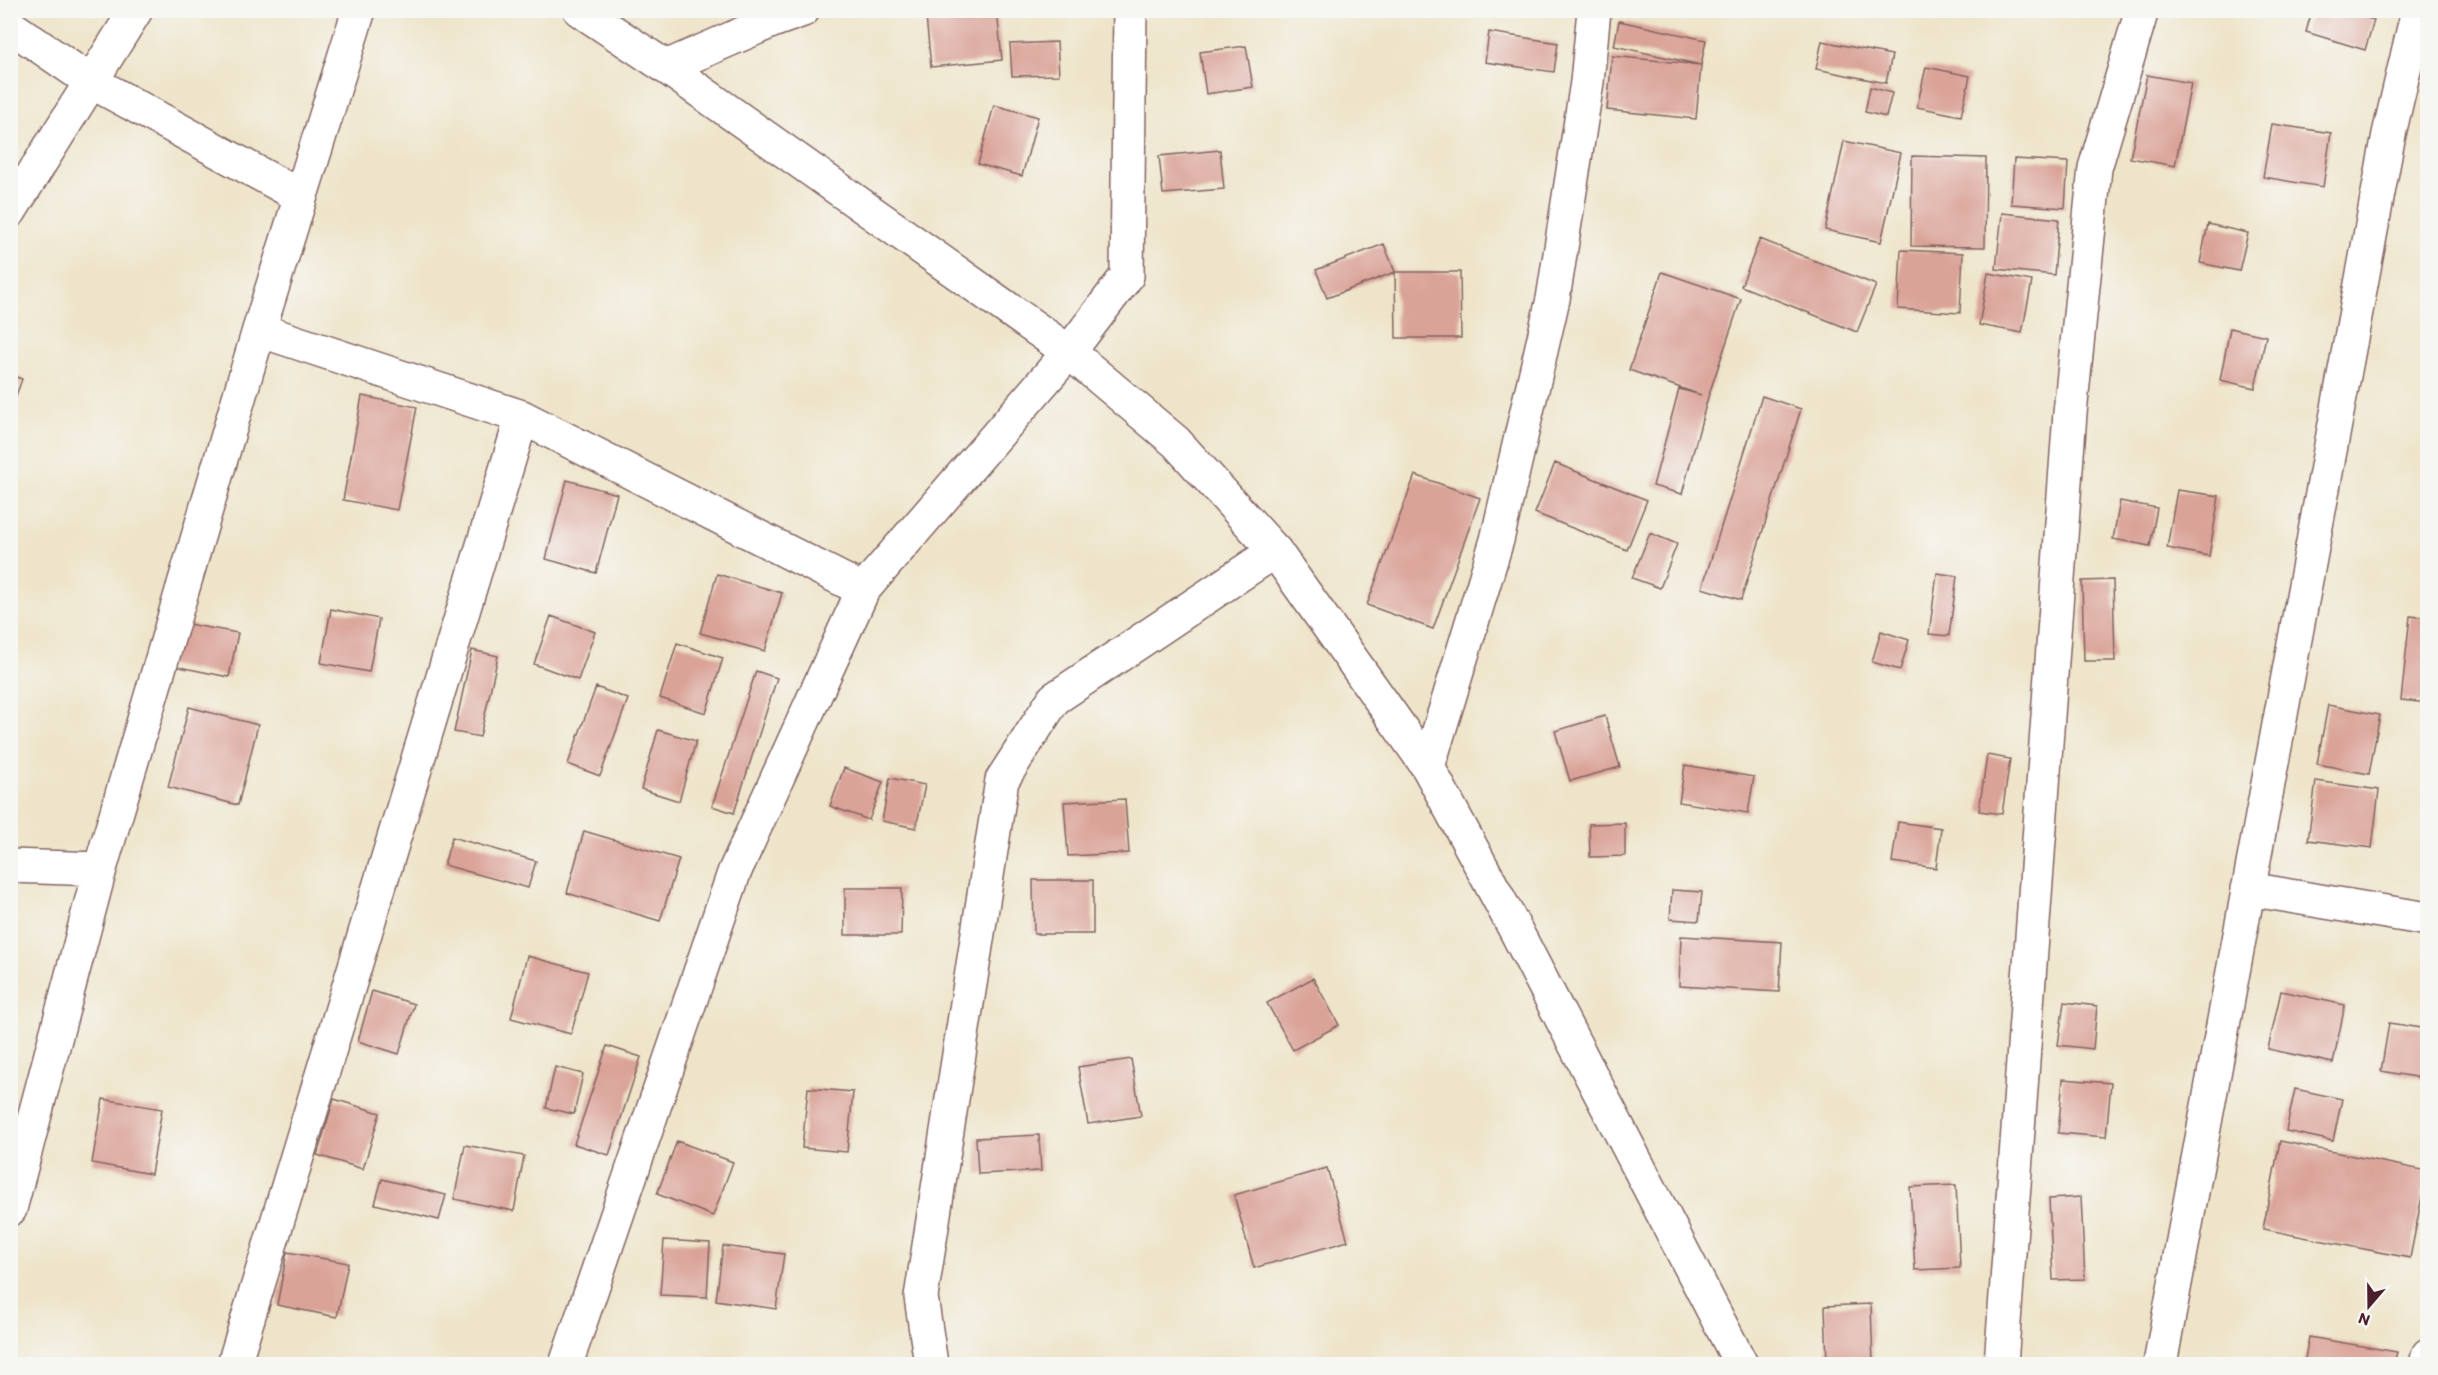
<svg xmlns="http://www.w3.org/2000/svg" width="2438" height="1375" viewBox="0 0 2438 1375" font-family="Itim,sans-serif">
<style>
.building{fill:#daa398}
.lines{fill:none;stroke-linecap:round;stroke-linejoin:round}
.minor-casing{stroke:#836462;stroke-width:36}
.highway-casing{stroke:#836462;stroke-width:36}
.minor{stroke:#fff;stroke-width:33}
.highway{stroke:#fff;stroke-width:33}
</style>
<rect width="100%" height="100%" fill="#f6f6f2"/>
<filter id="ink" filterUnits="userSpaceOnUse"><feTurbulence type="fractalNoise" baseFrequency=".0167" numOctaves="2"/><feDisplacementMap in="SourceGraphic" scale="12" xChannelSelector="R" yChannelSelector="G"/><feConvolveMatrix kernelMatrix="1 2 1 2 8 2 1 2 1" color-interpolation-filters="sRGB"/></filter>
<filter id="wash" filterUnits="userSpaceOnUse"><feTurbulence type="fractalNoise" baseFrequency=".008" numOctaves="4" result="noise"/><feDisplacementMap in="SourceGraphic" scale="24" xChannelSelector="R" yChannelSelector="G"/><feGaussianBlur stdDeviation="1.35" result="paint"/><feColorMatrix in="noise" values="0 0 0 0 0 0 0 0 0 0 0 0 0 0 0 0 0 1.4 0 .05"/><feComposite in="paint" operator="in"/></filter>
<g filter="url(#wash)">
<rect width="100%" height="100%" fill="#eee4c9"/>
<g id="blocks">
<!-- building -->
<path class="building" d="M991,10H997L1002,60L931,67L926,17Z
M2312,10H2341L2374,20L2365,50L2306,32Z
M1619,21L1706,40L1701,65L1614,46Z
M1489,32L1558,43L1554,72L1485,62Z
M1822,41L1892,55L1886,83L1816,69Z
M1057,42L1059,75L1012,76L1010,44Z
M1246,46L1253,87L1206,94L1200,52Z
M1612,56L1701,65L1696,119L1607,110Z
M1926,67L1970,76L1961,116L1917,107Z
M2147,75L2191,83L2175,166L2130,158Z
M1870,87L1892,93L1886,117L1865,112Z
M994,105L1038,117L1022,176L978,164Z
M2272,124L2331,133L2323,187L2263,177Z
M1844,141L1901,153L1881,242L1825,230Z
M1220,150L1224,189L1163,194L1159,156Z
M1912,156L1986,158L1985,247L1911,246Z
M2014,159L2068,162L2065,208L2011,204Z
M2002,213L2059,219L2054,275L1996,269Z
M2208,224L2248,233L2239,271L2200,263Z
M1760,239L1876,285L1857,332L1741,286Z
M1384,244L1395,272L1327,298L1316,270Z
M1901,250L1963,253L1960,313L1898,309Z
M1395,272H1460L1461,338H1396Z
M1662,272L1741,299L1708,397L1682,494L1653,486L1679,389L1701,395L1629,370Z
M1988,273L2032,281L2022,333L1979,325Z
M2230,328L2266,336L2255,388L2220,380Z
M10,375L22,379L11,410L10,409Z
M362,396L417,407L397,510L343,500Z
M1762,396L1801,409L1741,600L1702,588Z
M1555,463L1647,500L1627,550L1535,513Z
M1415,475L1480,498L1433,629L1367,605Z
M567,480L617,494L596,573L546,559Z
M2177,490L2219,496L2209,556L2167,548Z
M2120,501L2157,508L2150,546L2113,539Z
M1650,533L1677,544L1660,588L1632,578Z
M1937,573L1957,576L1949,636L1929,634Z
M717,574L782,593L765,651L700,633Z
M2113,580L2115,661H2084L2082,581Z
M331,609L379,619L369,672L321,663Z
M551,616L595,632L578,680L534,664Z
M2410,616L2428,618V703L2401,700Z
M177,622L238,633L229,677L169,665Z
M1881,631L1909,640L1900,670L1872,662Z
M677,643L723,658L706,713L660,698Z
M472,650L498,656L480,737L454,732Z
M756,671L777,678L734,813L712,806Z
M596,687L628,699L600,776L568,764Z
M2328,705L2380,715L2369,774L2317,764Z
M189,707L258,725L238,805L168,787Z
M1605,716L1620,767L1570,781L1555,731Z
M658,730L696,741L679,801L641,789Z
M1987,755L2010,759L2002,814L1979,811Z
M1685,765L1754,777L1748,813L1679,802Z
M844,768L883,782L869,820L830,806Z
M890,778L925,785L916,828L882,821Z
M2316,781L2379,790L2372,848L2308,840Z
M1125,799L1129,853L1068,856L1064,802Z
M1898,822L1941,828L1936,868L1892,862Z
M1625,823V856L1590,857L1589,824Z
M584,831L679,859L660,921L567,893Z
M452,837L536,861L528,888L444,865Z
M1033,880H1093V934H1034Z
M845,888H902L901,935H845Z
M1672,890L1702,892L1699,921L1670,919Z
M1681,936L1782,942L1779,992L1679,986Z
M527,956L588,972L571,1034L511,1018Z
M1313,978L1339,1025L1293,1050L1267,1003Z
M372,991L414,1004L399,1054L358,1041Z
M2281,991L2345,1005L2333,1063L2268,1049Z
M2064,1002L2097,1006L2093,1049L2058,1045Z
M2389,1023L2428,1029L2426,1079L2381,1071Z
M607,1046L641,1057L609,1155L574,1144Z
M1131,1059L1141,1116L1088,1124L1078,1067Z
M555,1067L583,1074L574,1114L546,1108Z
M2063,1079L2111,1083L2106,1137L2058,1133Z
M808,1088L853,1092L847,1152L802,1148Z
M2295,1089L2342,1099L2333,1141L2286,1131Z
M103,1099L162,1109L151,1174L92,1163Z
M334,1099L380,1113L363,1169L317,1155Z
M1039,1135L1041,1171L978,1174L976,1138Z
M677,1141L733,1162L713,1216L657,1194Z
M2280,1141L2427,1171L2410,1258L2263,1229Z
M465,1145L524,1156L514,1211L454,1199Z
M1327,1168L1348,1241L1254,1268L1234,1195Z
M382,1179L446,1195L439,1220L375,1204Z
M1956,1185L1960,1268L1915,1270L1910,1187Z
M2081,1197L2085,1279L2053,1280L2049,1199Z
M664,1240L710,1243L707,1297L660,1295Z
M723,1246L784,1254L776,1309L716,1300Z
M287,1252L348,1263L337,1317L277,1305Z
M1871,1304L1873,1364H1827L1825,1306Z
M2309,1337L2397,1352L2394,1364H2304Z"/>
</g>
</g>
<g filter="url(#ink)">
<use href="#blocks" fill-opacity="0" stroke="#836462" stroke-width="1.5"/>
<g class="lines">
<defs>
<path id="minor" d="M10,26L90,81L300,196
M666,67L772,21L803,10
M10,211L136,10
M259,330L522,417L863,590
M1428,767L1497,540L1553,299L1587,82L1594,10
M10,866L100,869
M2248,889L2428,919
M10,1209L100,869L259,330L359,10
M234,1364L522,417
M566,1364L734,873L863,590L1069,352L1127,276L1130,10
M931,1364L921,1297L1002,780L1054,699L1275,551
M2001,1364L2070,413L2095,168L2142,10
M2160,1364L2389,134L2418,10
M2426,1364L2428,1355"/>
<path id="highway" d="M580,10L666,67L1069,352L1176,442L1275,551L1428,767L1515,929L1741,1364"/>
</defs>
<!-- minor casing -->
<use href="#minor" class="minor-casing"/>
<!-- highway casing -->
<use href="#highway" class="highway-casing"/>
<!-- minor -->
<use href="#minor" class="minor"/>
<!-- highway -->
<use href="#highway" class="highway"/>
</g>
</g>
<!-- margin -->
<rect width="2438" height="1375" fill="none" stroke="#f6f6f2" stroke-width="36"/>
<!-- north arrow -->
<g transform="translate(2369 1306) rotate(200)" stroke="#f6f6f2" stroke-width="4.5" paint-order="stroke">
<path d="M0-4.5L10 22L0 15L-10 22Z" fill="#4a1f2b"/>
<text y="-9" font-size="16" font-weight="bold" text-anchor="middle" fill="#4a1f2b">N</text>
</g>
</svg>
